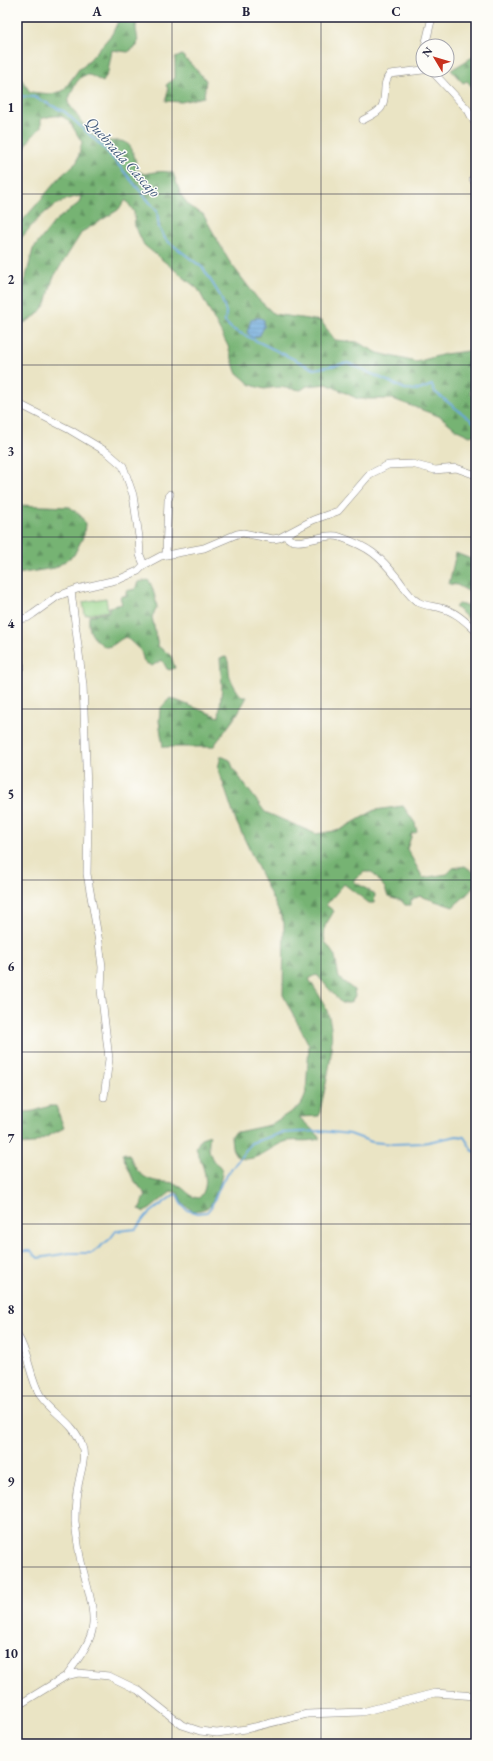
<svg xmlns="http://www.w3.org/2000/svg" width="493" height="1761" viewBox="0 0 493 1761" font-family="'EB Garamond',serif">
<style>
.forest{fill:url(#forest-firs);stroke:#4c6a57}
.garden{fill:#93d186;stroke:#5a7a60}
.water{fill:url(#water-rules);stroke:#46658c}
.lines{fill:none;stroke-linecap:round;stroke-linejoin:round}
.stream{stroke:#6aa8dc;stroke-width:2}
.minor-casing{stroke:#868380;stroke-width:8}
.minor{stroke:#fff;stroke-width:7}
.grid{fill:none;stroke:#22223b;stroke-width:1;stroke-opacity:0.55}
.labels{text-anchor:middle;stroke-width:3;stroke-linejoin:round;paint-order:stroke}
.water-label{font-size:15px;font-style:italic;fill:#3f587b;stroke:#fdfcf7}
.neatline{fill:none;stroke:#22223b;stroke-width:1.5}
.grid-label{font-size:13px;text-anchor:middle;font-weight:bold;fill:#22223b}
</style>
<defs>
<pattern id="forest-firs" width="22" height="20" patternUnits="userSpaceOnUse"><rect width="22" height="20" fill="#76b373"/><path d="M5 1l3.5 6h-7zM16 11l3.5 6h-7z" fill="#609160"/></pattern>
<pattern id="water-rules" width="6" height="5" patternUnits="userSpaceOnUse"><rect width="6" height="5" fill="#6aa8dc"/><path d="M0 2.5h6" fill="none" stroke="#5788b4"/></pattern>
</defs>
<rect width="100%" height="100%" fill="#fdfcf7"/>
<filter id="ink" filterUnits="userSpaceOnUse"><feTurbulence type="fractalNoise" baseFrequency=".025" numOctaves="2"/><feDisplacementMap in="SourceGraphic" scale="8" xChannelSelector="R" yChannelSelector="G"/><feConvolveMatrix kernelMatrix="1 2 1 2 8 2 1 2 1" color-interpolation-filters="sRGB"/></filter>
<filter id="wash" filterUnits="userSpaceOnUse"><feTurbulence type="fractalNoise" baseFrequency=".012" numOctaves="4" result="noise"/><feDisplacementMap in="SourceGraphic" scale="16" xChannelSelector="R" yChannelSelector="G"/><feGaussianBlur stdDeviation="0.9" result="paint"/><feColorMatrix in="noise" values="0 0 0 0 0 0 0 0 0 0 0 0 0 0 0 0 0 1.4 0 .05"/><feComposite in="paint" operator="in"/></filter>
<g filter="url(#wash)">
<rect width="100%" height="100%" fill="#eae4c4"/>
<!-- forest -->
<path class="forest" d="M120,17H139C132,30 140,34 137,46L128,52L112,50L108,72L103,82C98,80 92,75 88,75C77,74 70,95 68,103C77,114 85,131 98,138C105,142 112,141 119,141C134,141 135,160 137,170L144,174C154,172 163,170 173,173L181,195L190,207L203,214L229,261L257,298L274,314L321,321L335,340L357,342L378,353L416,362L445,354L476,350V372L472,382L470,394L476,399V434L470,436L457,430L441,417L393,399H358L327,384L307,386L301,390L278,387L264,389L251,385L236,372L228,346L198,289L144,245L135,226L134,212L126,200L118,210L82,232L53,278L46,304L37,315L26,322L17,325V297L23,289L33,249L55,221L79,203L81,196C51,200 35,222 17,243V227L61,176L77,162L82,142C68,121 68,110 41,119V127L30,139L17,162V65L20,77L30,92L51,94L63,91L79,69L84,66L112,34Z
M182,55L206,80L204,97L181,102L166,101L168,89L166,85L175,78V58Z
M476,55V91L467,81L463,83L451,70Z
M17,505L70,507L81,516L85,523L84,535L74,555L55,568L17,574Z
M456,553L476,561V625L455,607L458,604L468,606L472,599L470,592L457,585L449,584Z
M148,580C152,583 157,603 157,608C156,610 153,614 152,617L158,646L171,656L175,668L170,670L167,669L162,660L152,666L144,662L141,651L126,637C118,639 115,647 105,647C92,637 88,634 89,616L109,612V607L122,604L120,597L126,595V591L135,589L138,582Z
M226,657C230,663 228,670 230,677C233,685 237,691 242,697H247L236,716L213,747H163L159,721L160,709L170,698L219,717L222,686L220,658Z
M221,756L230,760L234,770L265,812L316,834L340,830L375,810L403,806L415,823L417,832L412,834L407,849L423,878L447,874L453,868L465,866L476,874C476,891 464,896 453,907L420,896L411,900V905H405L402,901L388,897L385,888L372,872H364L353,881L375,894L374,903H369L344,884L326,905L334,911L325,926L324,936L325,942L335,956L339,978L354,990L355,996L350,1003H341L318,976L316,975L309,979C315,989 323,1000 327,1011C339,1043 325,1084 319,1116L299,1117L319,1136V1139C309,1142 298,1140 288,1141C272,1144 254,1167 236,1156L232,1148L231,1136L233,1133L270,1125L300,1106L303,1101L306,1092L309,1045L283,995L284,923L235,819L218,768Z
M50,1106H56L64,1128L32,1144L17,1145V1113L34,1111Z
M210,1135C208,1144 208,1152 213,1160C216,1165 222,1165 222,1172C222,1179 215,1199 210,1205C206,1210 199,1210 193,1211L182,1203L178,1193L172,1191L150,1209L144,1212L139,1209L146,1195L133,1179L122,1154L125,1153L130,1156C135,1172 144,1180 161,1182C166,1182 172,1182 176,1184C185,1188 190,1198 199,1198C213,1184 201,1163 196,1148L201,1138Z"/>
<!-- garden -->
<path class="garden" d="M106,598L108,611L85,615L83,602Z"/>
<!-- water -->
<path class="water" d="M256,318H260L264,320V327L260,335L253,338L247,333L251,320Z"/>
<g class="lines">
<!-- stream -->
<path class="stream" d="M17,96L34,97L65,112L105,149L157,211L159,228L166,240L203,268L221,297L226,312L225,322L232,329L314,369L348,363L405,389L419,390L432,385L435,392L476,424
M17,1241L18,1249L20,1251H31L38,1258L69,1253H92L110,1239L116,1231L136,1229L146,1216L175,1194L178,1196L182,1205L187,1210L197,1213L207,1212L211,1207L222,1182L251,1143L281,1133L320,1131L350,1134L372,1142L393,1144L423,1143L457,1136L464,1137L472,1150L476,1152"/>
</g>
</g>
<g filter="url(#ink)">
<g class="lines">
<defs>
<path id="minor" d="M425,46L432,17
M431,70L468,110L476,125
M363,120C368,117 378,113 381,108C388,97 381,84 390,74L423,70
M476,168L473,179L476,186
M17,403L70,430L107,452L123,466L133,495L139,537L140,555L144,565
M285,535C296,551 323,531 340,537C369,547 379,555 398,579C404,587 409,597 418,602C424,606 434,606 441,608C455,611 466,622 476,631
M166,555L168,500L170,494
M71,591L83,685L88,815L87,874L99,942L102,967L101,990L109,1059L104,1097
M17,619L27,618L33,614L58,596L77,589L120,579L138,571L144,565L161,556L204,548L237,534L243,533L273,539L279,538L313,520L338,511L370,474L388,465L412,464L435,470L456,468L476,475
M17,651L21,667
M17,1335C29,1353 29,1376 40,1395C52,1413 75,1423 82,1446C86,1457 81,1470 79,1481C76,1493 75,1509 75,1521C76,1532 78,1545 80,1557C84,1578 97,1610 92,1631C88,1647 75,1663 66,1676
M17,1706L66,1676L78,1673L109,1676L138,1690L182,1725L200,1731L217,1733L246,1729L307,1714L362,1712L435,1693L476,1696"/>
</defs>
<!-- minor casing -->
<use href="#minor" class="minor-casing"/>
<!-- minor -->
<use href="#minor" class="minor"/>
</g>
</g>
<!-- grid -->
<path class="grid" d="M172,17V1744M321,17V1744M17,194H476M17,365H476M17,537H476M17,709H476M17,880H476M17,1052H476M17,1224H476M17,1396H476M17,1567H476"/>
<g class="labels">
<!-- water labels -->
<g class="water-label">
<text transform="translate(123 157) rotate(48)" y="5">Quebrada Cascajo</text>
</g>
</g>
<!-- margin -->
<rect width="493" height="1761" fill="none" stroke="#fdfcf7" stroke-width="44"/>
<!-- north arrow -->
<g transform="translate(435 58) rotate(308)"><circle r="19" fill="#fdfcf7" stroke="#a5a5ac"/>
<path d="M0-3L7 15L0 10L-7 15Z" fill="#c8321e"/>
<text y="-6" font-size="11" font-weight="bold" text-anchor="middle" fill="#22223b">N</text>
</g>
<rect x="22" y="22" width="449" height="1717" class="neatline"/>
<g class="grid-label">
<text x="97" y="16">A</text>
<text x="246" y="16">B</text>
<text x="396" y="16">C</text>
<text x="11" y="112">1</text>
<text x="11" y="284">2</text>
<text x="11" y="456">3</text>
<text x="11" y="628">4</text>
<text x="11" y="799">5</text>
<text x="11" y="971">6</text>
<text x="11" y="1143">7</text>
<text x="11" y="1314">8</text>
<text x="11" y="1486">9</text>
<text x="11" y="1658">10</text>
</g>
</svg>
